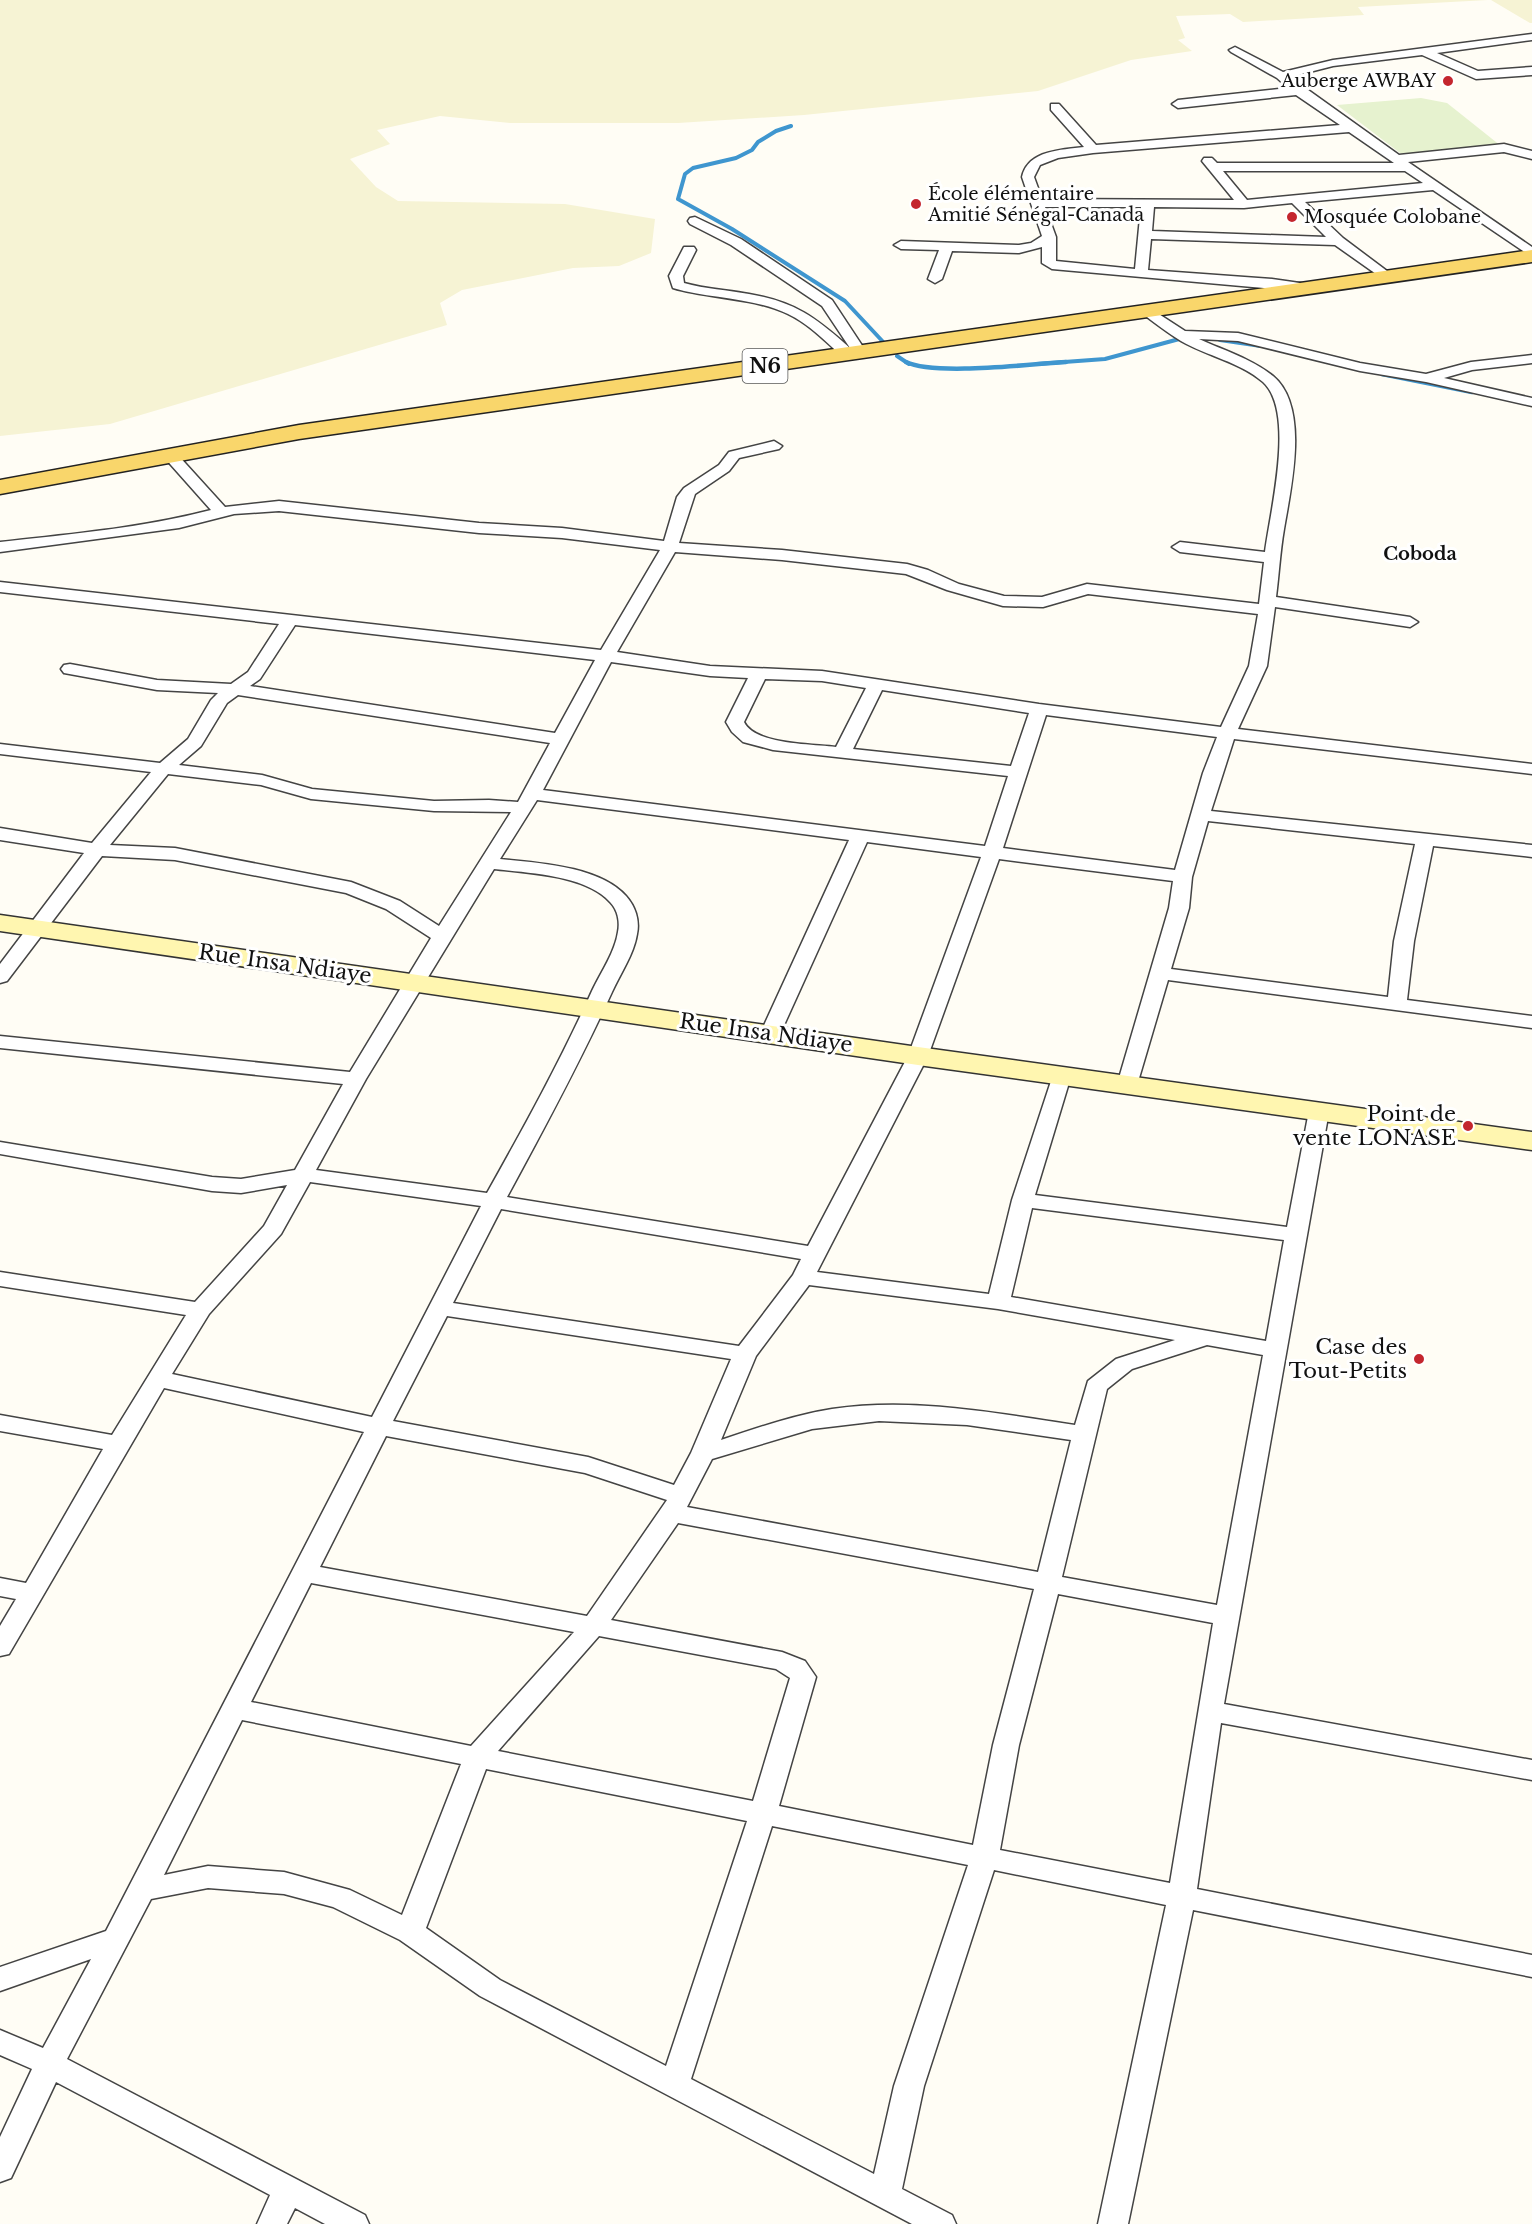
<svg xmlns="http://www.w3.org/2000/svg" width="1532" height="2224" viewBox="0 0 1532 2224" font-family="'Libre Baskerville',serif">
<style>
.farmland{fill:#f6f3d4}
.pitch{fill:#e6f2cf}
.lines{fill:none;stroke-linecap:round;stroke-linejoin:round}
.stream-far1{stroke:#3f96cf;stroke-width:4}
.stream{stroke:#3f96cf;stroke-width:4.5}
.minor-casing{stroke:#444;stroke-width:3}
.secondary-casing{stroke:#333;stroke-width:3}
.primary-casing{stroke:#222;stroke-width:3}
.minor{fill:#fff;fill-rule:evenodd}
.secondary{fill:#fff6b0;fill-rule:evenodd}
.primary{fill:#f9d66b;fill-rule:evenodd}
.poi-dot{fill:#c4262e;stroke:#fff;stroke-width:2}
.labels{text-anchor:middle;stroke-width:6;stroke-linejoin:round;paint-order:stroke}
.far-poi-label{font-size:18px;fill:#111;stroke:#fff;text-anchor:start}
.far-neighbourhood-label{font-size:18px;font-weight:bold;fill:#111;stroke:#fff}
.shield{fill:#fff;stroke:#585858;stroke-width:1.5}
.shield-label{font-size:20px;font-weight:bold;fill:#111}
.street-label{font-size:21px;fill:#111;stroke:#fff}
.poi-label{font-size:21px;fill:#111;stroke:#fff;text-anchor:end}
</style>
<rect width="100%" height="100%" fill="#fffdf5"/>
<!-- farmland -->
<path class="farmland" d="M0,0H1488L1358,7L1364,15L1243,22L1230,14L1176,16L1185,38L1178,40L1192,51L1131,60L1038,91L804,115L678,123H510L440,116L377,130L390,144L350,159L376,187L398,201L565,204L655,219L651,253L619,266L573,268L462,290L440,303L447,325L110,424L0,436Z
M1491,0H1532V23H1530Z"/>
<!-- pitch -->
<path class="pitch" d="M1421,98L1447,103L1501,146L1404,156L1337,105Z"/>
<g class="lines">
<!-- stream-far1 -->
<path class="stream-far1" d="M791,126L776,131L758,142L752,150L736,158L693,168L685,174L678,199L732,229L845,301L886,345
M1220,340L1261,346
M897,356L909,364
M1037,364L1105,359L1183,338"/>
<!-- stream -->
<path class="stream" d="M906,362C935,376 1030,364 1066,362
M1382,374L1472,392"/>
<defs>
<path id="minor" d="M1532,34V40L1437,53L1478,71L1532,67V75L1476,79L1422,55L1333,66L1290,77L1399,155L1504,144L1532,151V159L1504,152L1408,162L1532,247V257L1433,190L1305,202L1343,238L1391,274L1393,277L1391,280L1386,281L1335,245L1151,239L1148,270L1272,279L1314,285L1316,288L1309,292L1052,269L1042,263V247L1019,253L952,251L942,279L935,283L928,279L939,250L901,249L894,245L901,241L1019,245L1031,243L1042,236L1022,177C1028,150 1061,150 1084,147L1051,110V104H1059L1096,145L1340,125L1296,95L1178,108L1172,104L1178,100L1288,88L1277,78L1231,52L1229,50L1235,47L1283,72L1333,60ZM1349,132L1394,163H1217L1212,158H1204L1202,161L1234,200L1042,199L1034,177L1040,165L1058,158L1093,153ZM1223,171H1405L1423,183L1247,200ZM1292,203L1326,237L1152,231L1154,207L1244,208ZM1045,207H1141L1135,269L1056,261V237Z
M695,217L741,239L832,300L867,353L865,356L843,357C825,341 809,324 788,314C752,297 710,299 673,288L669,276L684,247H694L696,250L683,276L684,283C705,289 728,290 749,294C796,302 816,318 850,348L822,306L731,245L690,224L688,221L690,218Z
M1148,307L1185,331L1238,333L1360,363L1426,374L1471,362L1532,355V363L1472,370L1444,378L1532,398V406L1426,382L1360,371L1238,341L1199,339C1223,350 1252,359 1273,376C1310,407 1291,487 1284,529C1280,552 1279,574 1276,597L1410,617L1418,622L1410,627L1275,607L1267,666L1238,729L1532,764V774L1234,739L1211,811L1532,845V857L1433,846L1414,941L1407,1000L1532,1016V1028L1168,980L1137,1085L1134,1089L1127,1091L1120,1089L1117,1085L1169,908L1173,881L999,859L928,1056L817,1272L989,1294L1012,1200L1054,1072L1061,1070L1068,1072L1071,1076L1035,1195L1287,1227L1309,1111L1312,1107L1319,1105L1326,1107L1329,1111L1224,1704L1532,1760V1780L1221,1723L1197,1889L1532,1955V1977L1193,1910L1128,2224H1098L1166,1905L994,1870L924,2086L902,2189L952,2215L956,2224H912L480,1996L400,1940L333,1907L284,1894L208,1888L151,1899L67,2059L365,2215L369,2224H325L295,2208L287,2224H257L270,2195L56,2082L11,2178L0,2182V2137L32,2069L0,2055V2030L43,2048L91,1959L0,1991V1967L106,1931L364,1432L164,1388L9,1654L0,1656V1626L16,1599L0,1596V1578L26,1583L103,1449L0,1431V1415L112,1435L186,1315L0,1286V1272L195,1302L264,1226L287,1185L241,1193L212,1191L0,1154V1142L212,1177L241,1179L295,1170L343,1084L0,1048V1036L350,1072L431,938L386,909L346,893L175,860L102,856L7,981L0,983V964L84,853L0,840V828L92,843L151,772L0,754V744L160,763L188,739L211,700L218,693L157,690L64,673L61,669L64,665L70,664L157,680L231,684L248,672L279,624L0,592V582L601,650L660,550L562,538L479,533L279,511L234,514L179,528L0,552V542C71,534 142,528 211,510L163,456L171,451L176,453L225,507L279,501L479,523L562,528L664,541L677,497L684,488L719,465L729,452L774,441L782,446L779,449L739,458L729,471L695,494L679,543L782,550L907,564L928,570L959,584L1004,596L1042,597L1087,584L1259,604L1264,562L1180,552L1172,547L1180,542L1265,552C1270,512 1296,412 1263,382C1240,362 1207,356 1181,341C1168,333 1155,323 1143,314L1141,311ZM675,552L782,560L906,574L947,590L1003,606L1043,607L1088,594L1258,614L1249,666L1221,727L1039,704L822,671L710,666L617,652ZM295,625L595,660L555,733L250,686L260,679ZM611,662L710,676L748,678L726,722L732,732L743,742L773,750L1008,776L985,846L543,790ZM765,679L822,681L866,688L836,747C813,744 755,745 744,722ZM882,690L1029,713L1011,766L853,749ZM238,695L550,743L518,802L489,800L434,801L312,789L262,775L179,765L201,746L227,703ZM1046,715L1217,737L1203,773L1175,870L1003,848ZM168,774L261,785L311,799L434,811L511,812L439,926L400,901L351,882L175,848L110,845ZM537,800L849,840L760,1034L763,1038H777L780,1034L867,842L981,857L908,1056L808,1246L507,1197C544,1129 580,1062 612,992C620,974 634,954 637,934C640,920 635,906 626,896C599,866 538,863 500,859ZM1208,821L1415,844L1394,941L1388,997L1171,969L1189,908L1192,877ZM494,869C528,873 586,875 610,902C618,910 620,922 618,932C615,952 601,972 592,991C561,1060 524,1127 487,1193L316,1170L366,1079ZM310,1182L481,1206L372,1417L172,1374L209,1314L281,1234ZM1032,1208L1284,1240L1266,1341L1011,1297ZM501,1209L801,1259L793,1275L739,1346L453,1303ZM809,1285L998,1309L1175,1340L1116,1359L1088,1381L1075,1425C995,1413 913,1397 832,1409C794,1415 757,1428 721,1440L756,1356ZM447,1316L731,1359L691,1453L674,1485L588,1457L393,1421ZM1207,1345L1263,1355L1217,1605L1062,1577L1107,1389L1132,1369ZM879,1421L967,1425L1071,1440L1038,1572L687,1507L712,1459L812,1429ZM386,1436L585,1473L667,1500L587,1616L320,1567ZM678,1523L1034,1589L993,1745L973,1845L779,1806L816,1677L805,1661L782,1652L611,1620ZM311,1583L574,1632L471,1746L251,1702ZM1058,1594L1213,1623L1170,1883L1000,1850L1019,1745ZM599,1636L776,1669L790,1678L753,1801L498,1751ZM242,1720L461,1764L402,1915L350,1890L284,1872L208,1866L164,1875ZM486,1769L747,1821L666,2066L500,1980L426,1928ZM772,1826L968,1865L894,2086L874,2174L691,2079Z"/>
<path id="secondary" d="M0,915L918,1047L1532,1132V1150L918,1065L0,931Z"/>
<path id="primary" d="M1532,250V262L299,439L0,494V480L299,425Z"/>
</defs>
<!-- minor casing -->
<use href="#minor" class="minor-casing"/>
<!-- secondary casing -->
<use href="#secondary" class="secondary-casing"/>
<!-- primary casing -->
<use href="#primary" class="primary-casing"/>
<!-- minor -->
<use href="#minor" class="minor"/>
<!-- secondary -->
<use href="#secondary" class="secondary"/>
<!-- primary -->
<use href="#primary" class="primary"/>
</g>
<!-- markers -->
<g class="poi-dot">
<circle cx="1448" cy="81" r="6"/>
<circle cx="916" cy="204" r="6"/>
<circle cx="1292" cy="217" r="6"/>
<circle cx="1468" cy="1126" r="6"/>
<circle cx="1419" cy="1359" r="6"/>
</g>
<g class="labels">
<!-- far-poi labels -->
<g class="far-poi-label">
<text x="1436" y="87" text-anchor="end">Auberge AWBAY</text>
<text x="928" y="200">École élémentaire<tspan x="928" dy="21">Amitié Sénégal-Canada</tspan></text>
<text x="1304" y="223">Mosquée Colobane</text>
</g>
<!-- far-neighbourhood labels -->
<g class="far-neighbourhood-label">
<text x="1420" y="560">Coboda</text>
</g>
<!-- shield labels -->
<rect class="shield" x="742.5" y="349" width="45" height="34" rx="4.5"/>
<g class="shield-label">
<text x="765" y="373">N6</text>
</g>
<!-- street labels -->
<g class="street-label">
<text transform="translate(285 964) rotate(8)" y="7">Rue Insa Ndiaye</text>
<text transform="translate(766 1033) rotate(8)" y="7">Rue Insa Ndiaye</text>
</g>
<!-- poi labels -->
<g class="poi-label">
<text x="1456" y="1121">Point de<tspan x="1456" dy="24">vente LONASE</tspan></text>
<text x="1407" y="1354">Case des<tspan x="1407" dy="24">Tout-Petits</tspan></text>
</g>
</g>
</svg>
